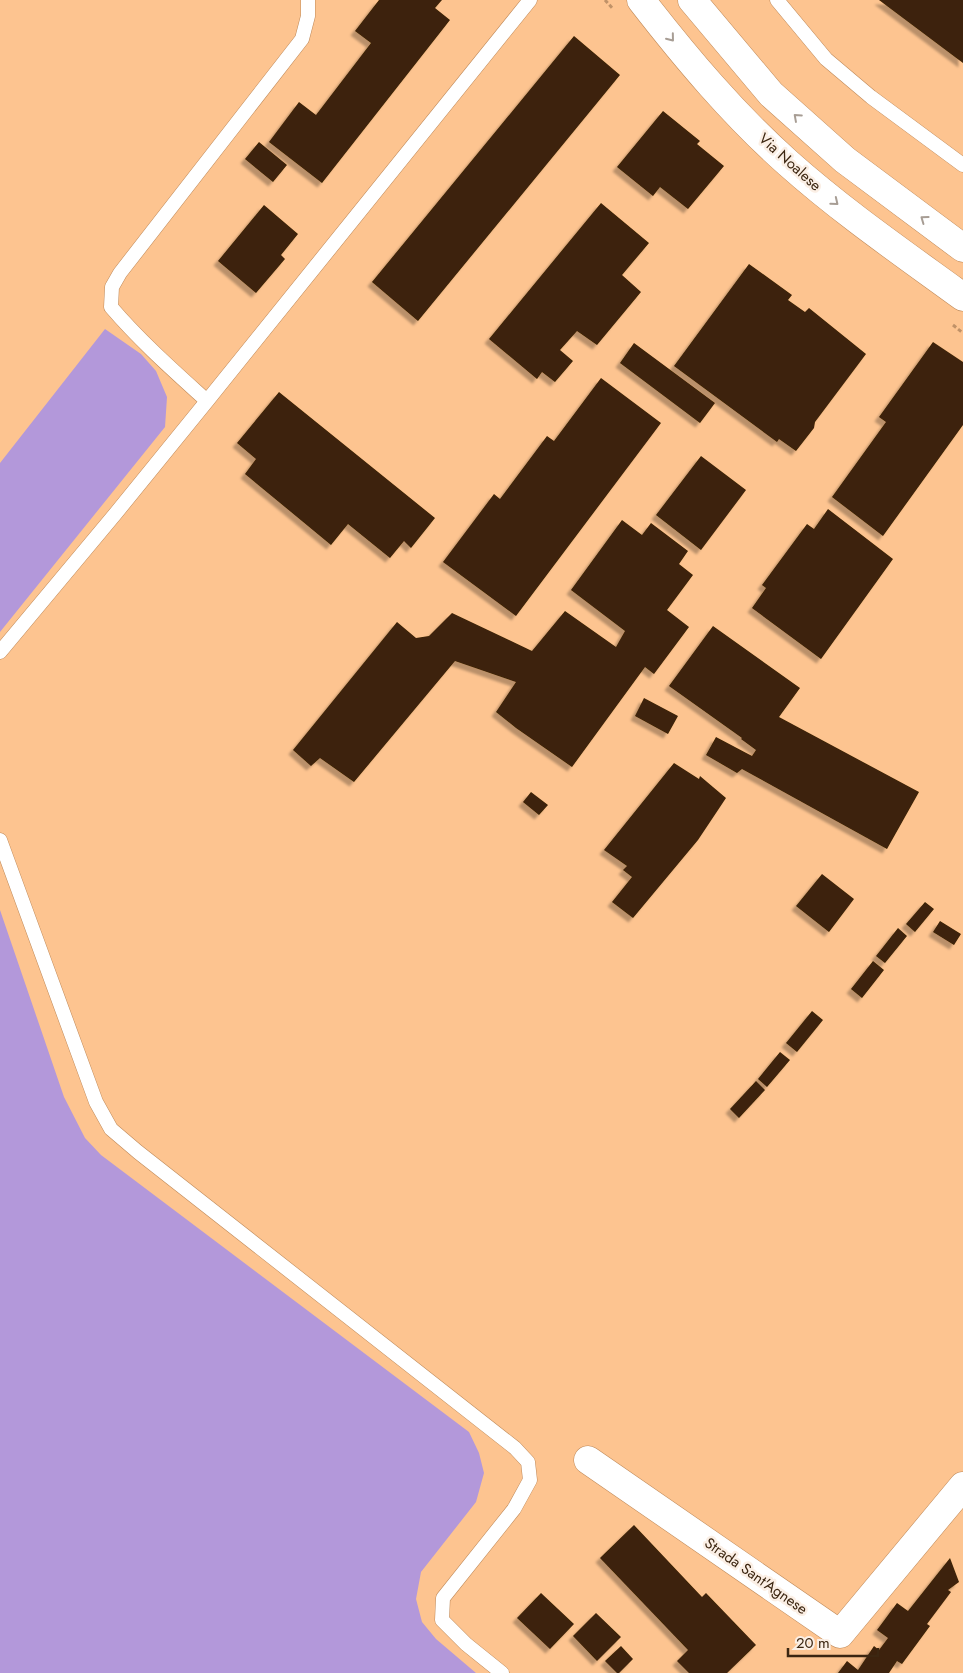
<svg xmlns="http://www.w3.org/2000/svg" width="963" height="1673" viewBox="0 0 963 1673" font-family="Jost,sans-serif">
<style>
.green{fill:#b398da}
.building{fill:#3c2207;filter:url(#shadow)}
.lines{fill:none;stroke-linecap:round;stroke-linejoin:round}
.lane-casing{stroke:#bf8958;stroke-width:15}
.street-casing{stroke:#bf8958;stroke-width:29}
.primary-casing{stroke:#bf8958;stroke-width:29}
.path{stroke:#c09268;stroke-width:3;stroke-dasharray:4 2.5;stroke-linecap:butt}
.lane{stroke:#fff;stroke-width:14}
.street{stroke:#fff;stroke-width:28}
.primary{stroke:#fff;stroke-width:28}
.oneway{stroke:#a79d94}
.labels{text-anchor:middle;stroke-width:5;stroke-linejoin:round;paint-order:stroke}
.street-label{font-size:15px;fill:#3c2611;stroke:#fbefe5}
</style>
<defs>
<filter id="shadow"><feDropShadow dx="-4.5" dy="4.5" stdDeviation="1" flood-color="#0004"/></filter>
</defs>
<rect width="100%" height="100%" fill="#fdc490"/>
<!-- green -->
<path class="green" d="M105,329L141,354L156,371L167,397L165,427L0,632V463Z
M0,910L64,1097L85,1138L101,1155L469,1432L479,1453L484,1473L476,1502L421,1572L416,1599L422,1622L436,1639L476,1673H0Z"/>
<!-- building -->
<path class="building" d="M379,0H442L435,8L450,20L322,183L269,142L299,102L316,115L371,43L355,31Z
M879,0H963V63Z
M574,36L620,75L418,321L372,282Z
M663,111L700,141L697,144L724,166L688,209L660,187L653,196L617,167Z
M259,142L287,165L273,182L245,159Z
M601,203L649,243L622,275L641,292L597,345L577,331L560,350L573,361L555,382L542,372L537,379L489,339Z
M264,205L298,234L281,255L285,259L256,293L218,261Z
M749,264L792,295L788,300L805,312L809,308L866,354L815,422L814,428L796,451L779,439L777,442L674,366Z
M933,342L963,362V425L883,536L832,497L886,422L879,417Z
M634,343L715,403L700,423L620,363Z
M601,378L661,423L516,616L443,562L494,494L500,499L547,436L554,441Z
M279,392L435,518L411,548L404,541L390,558L348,524L331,545L245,474L256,459L237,443Z
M701,456L746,490L701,550L656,515Z
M828,509L893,559L821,659L752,608L766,588L762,585L807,524L814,529Z
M622,520L642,535L651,523L688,551L679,564L693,575L667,610L689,627L654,674L645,667L572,767L516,728L496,712L516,682L455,661L354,782L320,758L311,766L293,750L397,622L416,638L429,636L452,613L532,651L565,611L616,647L625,631L571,590Z
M713,626L800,688L779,717L919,792L887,849L742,769L737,773L706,755L716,737L752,756L756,750L741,739L742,738L669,686Z
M644,698L678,716L668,734L635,716Z
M674,763L699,779L700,776L726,798L698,840L633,918L612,902L632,877L623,870L627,866L604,850Z
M531,792L548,805L539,815L523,802Z
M822,874L854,899L829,932L796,906Z
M925,902L934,909L915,932L906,924Z
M940,921L961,934L954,945L933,932Z
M898,928L907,936L885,963L876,956Z
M873,961L884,970L862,998L851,989Z
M812,1011L823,1020L797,1052L786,1043Z
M780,1052L790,1060L767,1087L758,1079Z
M756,1081L765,1090L739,1118L730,1109Z
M634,1525L702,1597L706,1593L756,1645L727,1673H689L677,1661L688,1650L600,1558Z
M950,1558L959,1582L948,1590L951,1592L927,1624L930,1626L902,1664L897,1661L889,1673H838L847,1661L858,1670L874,1646L879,1650L888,1638L877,1630L897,1603L908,1611Z
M541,1593L574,1624L550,1649L517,1618Z
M596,1613L621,1637L597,1661L573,1636Z
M621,1646L633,1659L619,1673H617L605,1661Z"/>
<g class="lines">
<defs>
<path id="lane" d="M777,0L826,59L871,97L963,165
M207,401L530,0
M0,652L116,513L207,401C174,371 140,341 111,307L112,287L120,273L302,39L308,16V0
M0,840L96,1102L111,1129L138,1152L515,1448L528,1462L530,1480L514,1509L443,1598L442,1620L466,1644L502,1673"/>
<path id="street" d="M588,1460L840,1634L963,1486"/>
<path id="primary" d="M641,0C686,58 733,114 788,163C843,212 904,254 963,297
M692,0L771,94L845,160L963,248"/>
</defs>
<!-- lane casing -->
<use href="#lane" class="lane-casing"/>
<!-- street casing -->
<use href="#street" class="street-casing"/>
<!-- primary casing -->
<use href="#primary" class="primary-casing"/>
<!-- path -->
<path class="path" d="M605,0L613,9
M953,325L963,333"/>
<!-- lane -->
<use href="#lane" class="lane"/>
<!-- street -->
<use href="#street" class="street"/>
<!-- primary -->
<use href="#primary" class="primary"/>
</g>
<!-- one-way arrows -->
<defs><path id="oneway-chevron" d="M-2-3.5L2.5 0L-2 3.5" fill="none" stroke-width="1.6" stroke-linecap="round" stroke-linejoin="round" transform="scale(1.25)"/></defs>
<g class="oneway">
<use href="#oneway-chevron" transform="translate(671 38) rotate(51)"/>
<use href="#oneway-chevron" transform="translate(797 117) rotate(-138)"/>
<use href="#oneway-chevron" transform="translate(835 202) rotate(39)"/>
<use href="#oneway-chevron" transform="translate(924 219) rotate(-144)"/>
</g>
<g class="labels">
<!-- street labels -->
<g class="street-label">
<text transform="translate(790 162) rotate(42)" y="5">Via Noalese</text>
<text transform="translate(756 1576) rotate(35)" y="5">Strada Sant'Agnese</text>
</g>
</g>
<!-- scale -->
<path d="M788 1648v8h90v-8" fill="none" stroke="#3c2611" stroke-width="2.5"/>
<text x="796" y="1648" font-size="15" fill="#3c2611" stroke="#fbefe5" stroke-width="4" paint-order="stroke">20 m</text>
</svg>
